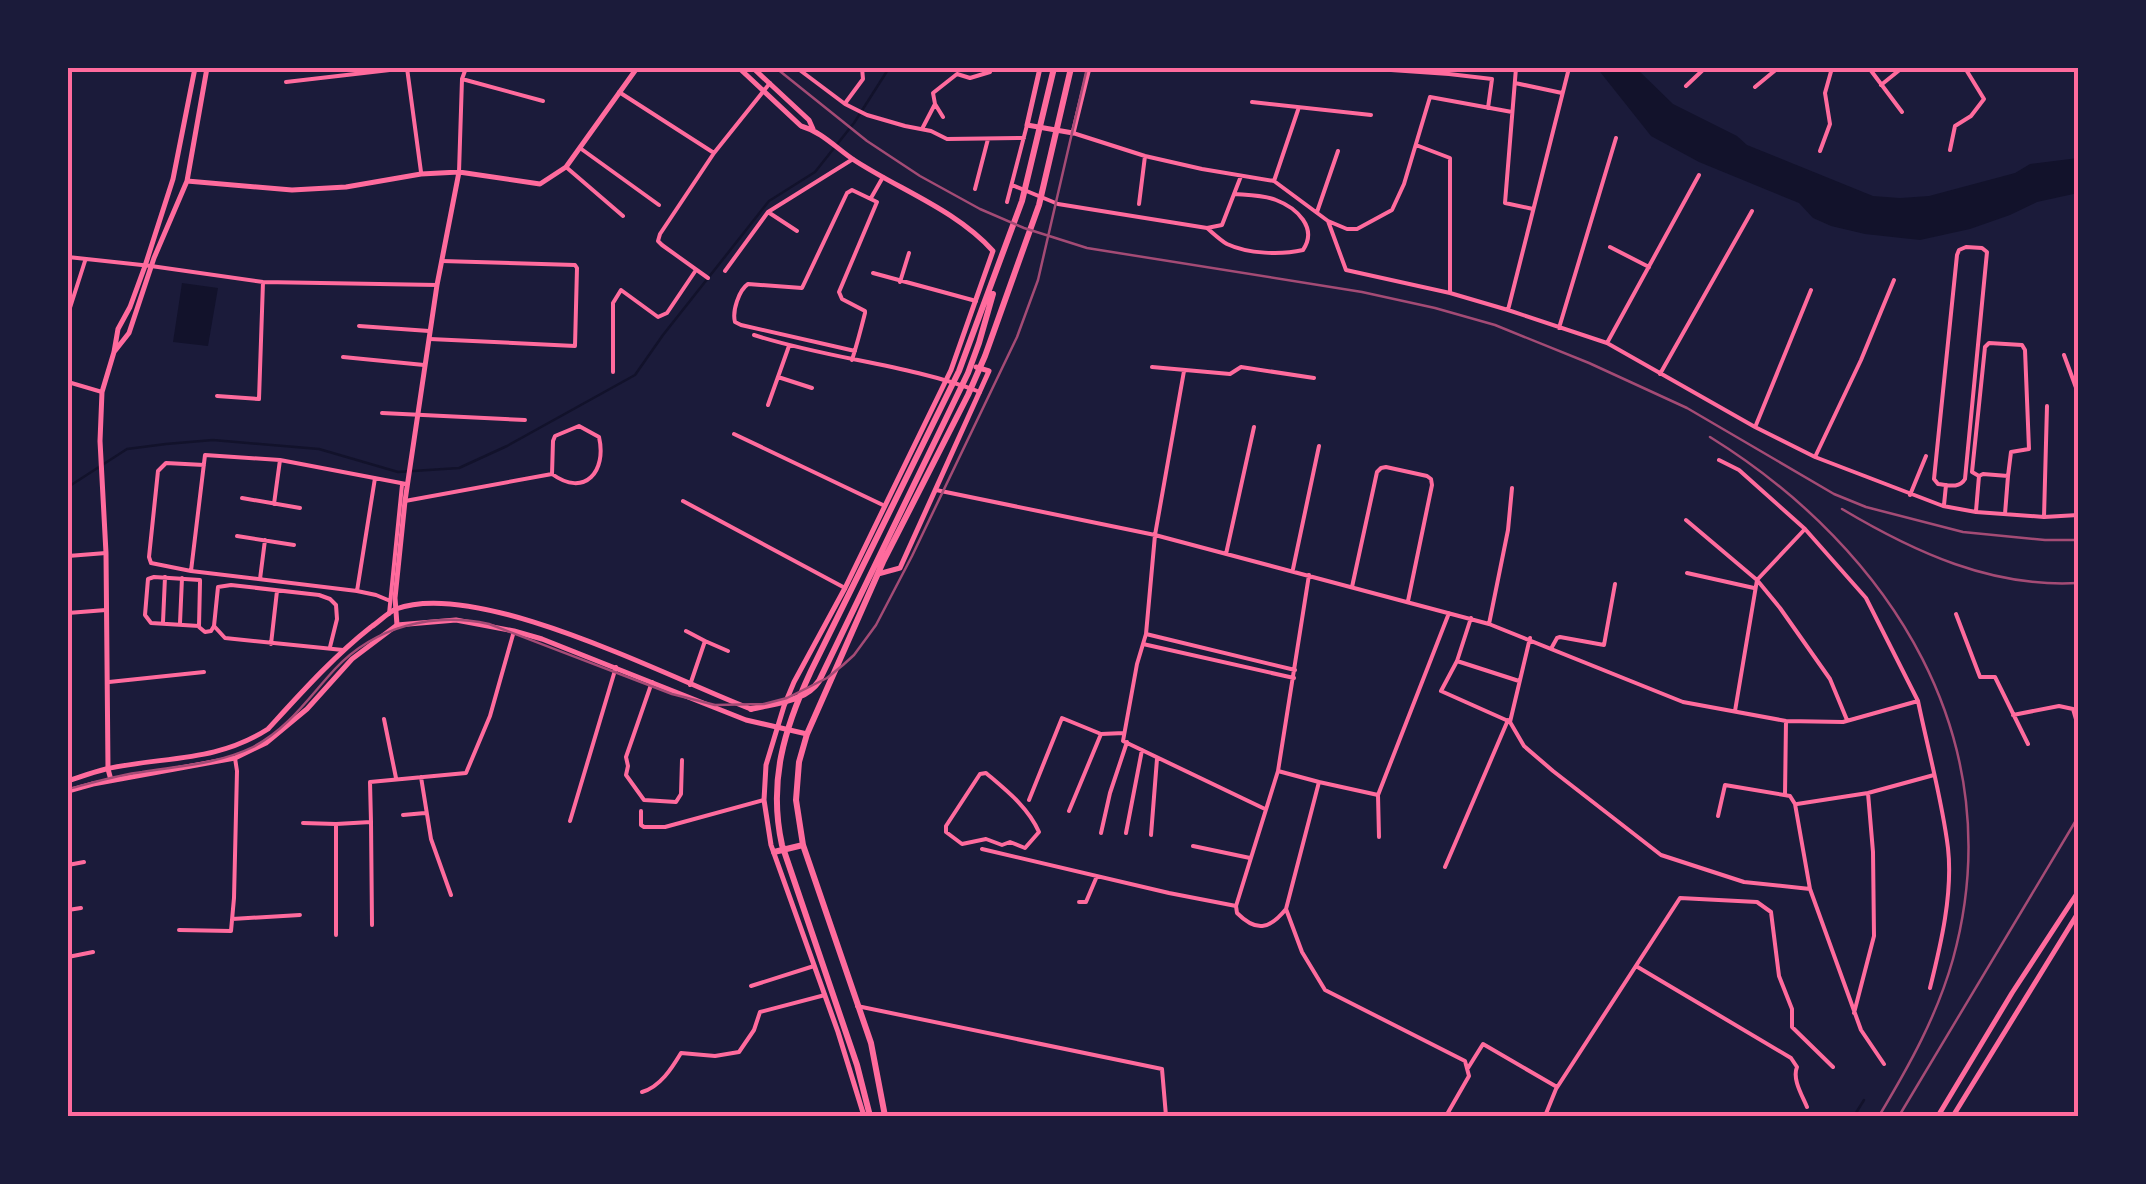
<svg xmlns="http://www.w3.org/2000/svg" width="2146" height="1184" viewBox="0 0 2146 1184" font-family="'Roboto Condensed',sans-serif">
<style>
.water{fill:#12122b}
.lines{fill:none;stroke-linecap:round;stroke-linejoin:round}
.stream{stroke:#12122b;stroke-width:2.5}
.minor{stroke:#ff6b9d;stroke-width:4}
.tertiary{stroke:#ff6b9d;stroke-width:5}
.secondary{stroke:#ff6b9d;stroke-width:5}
.primary{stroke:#ff6b9d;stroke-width:6}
.rail{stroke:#a44b75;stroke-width:2.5}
.neatline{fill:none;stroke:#ff6b9d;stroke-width:4}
</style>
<rect width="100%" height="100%" fill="#1b1b3a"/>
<!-- water -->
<path class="water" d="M1597,68H1636L1673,104L1737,136L1747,145L1873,196L1900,198L1929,196L2015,173L2030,164L2078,158V193L2037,202L2010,215L1970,229L1920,240L1865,234L1831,226L1813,218L1799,203L1699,162L1651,136Z
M182,283L218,288L208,346L173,342Z"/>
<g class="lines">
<!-- stream -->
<path class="stream" d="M68,487L127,449L166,444L213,440L319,449L398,472L459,468L507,446L635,375L663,335L769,201L815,172L854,123L889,68
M1854,1116L1864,1100"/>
<!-- minor -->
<path class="minor" d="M407,68L421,172
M797,68L845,104L867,115L905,126L931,131L947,139L1024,138
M1362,68L1449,74L1492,79L1488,108
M1516,68L1505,203L1533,209
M1869,68L1902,112
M68,78L70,68
M462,79L543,101
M286,82L407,68
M1515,83L1562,93
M1881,85L1902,68
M1686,86L1705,68
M1755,87L1778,68
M619,92L714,153
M846,102L863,79L862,68
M1252,102L1371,115
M943,117L935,104L933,93L957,74L970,78L990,72L991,68
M922,129L935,104
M1073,133L1145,156L1202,169L1274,181L1328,221L1346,270L1450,293L1508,310L1607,343L1755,427L1815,457L1943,506L1976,512L2044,517L2078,515
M1416,145L1450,158V292
M580,148L659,205
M1950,150L1955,126L1971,116L1984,99L1965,68
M1820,151L1830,124L1825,93L1832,68
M566,167L623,216
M459,172L462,79L466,68
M1274,181L1298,110
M1012,185L1058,204L1207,228L1222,225L1241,176
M975,189L988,139
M871,198L883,177
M1007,202L1027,125
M1139,204L1145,156
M768,212L797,231
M1317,212L1338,151
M1328,221L1347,229H1357L1392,210L1404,184L1430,97L1512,112
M1207,228C1213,233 1220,240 1227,244C1248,254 1281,255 1303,250C1318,228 1297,208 1276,200C1264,195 1248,195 1235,194
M1610,247L1649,267
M1966,247L1982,248L1987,252L1965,479C1959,489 1948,485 1938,484L1934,479L1957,255L1959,250Z
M68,257L151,266L263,282L437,285
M725,271L768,212L853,159
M873,273L976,301
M708,278L662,245L658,241L660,234L714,153L770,83
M900,282L909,253
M1508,310L1569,68
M68,314L85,261
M359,326L429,331
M1559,328L1616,138
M754,335C828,359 907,364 980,392
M430,339L575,346L577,268L575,265L442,261
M1607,343L1699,175
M2064,355L2078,393
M343,357L424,365
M852,360C857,344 861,329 865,313V311L842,299L839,292L877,202L852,190L847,193L802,288L748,284C739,290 732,311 735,322L741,325L855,351
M1152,367L1230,374L1241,367L1314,378
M1184,371L1155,535L1146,634L1137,664L1123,741L1265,809
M613,372V303L621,290L658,317L667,313L696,270
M1660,374L1752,211
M778,377L812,388
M68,382L102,392
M217,396L259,399L263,282
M768,405L789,346
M382,413L525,420
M1756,425L1811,290
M734,434L885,506
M1815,457L1861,360L1894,280
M1719,460L1739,470L1805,529L1866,598L1918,701
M204,465L166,463L158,471L149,557L151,563L191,571L357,591L376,595L388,600
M936,490L1155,535L1489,624L1683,702L1786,721L1843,722L1918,701C1928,750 1942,799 1948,848C1953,893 1941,944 1930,988
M1910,495L1926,456
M242,498L300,508
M405,501L552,474C585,498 607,471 599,437L579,426L555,436L553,441L552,474
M683,501L845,588
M274,504L280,460
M1944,505L1946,485
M1976,511L1979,476L1983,474L2008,476L2011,452L2029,449L2025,350L2022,345L1989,343L1985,347L1972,472L1979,476
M2005,514L2008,476
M2044,517L2047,406
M1686,520L1757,580L1780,608L1830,679L1847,720
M237,536L294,545
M1226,554L1254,427
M68,556L106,553
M1293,569L1319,446
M191,571L205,455L280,460L406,484
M1687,573L1754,588
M260,579L265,540
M1352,587L1377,472L1381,468L1386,467L1427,476L1431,479L1432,485L1408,601
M357,591L375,478
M68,613L106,610
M389,614L402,485
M1956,614L1980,677H1995L2028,744
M1471,618L1457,661L1441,691L1506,720
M163,622L165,577
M180,623L182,578
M1489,624L1508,530L1512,488
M199,626L151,623L145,615L148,579L154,577L200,580V583L199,626V627L205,632L211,631L214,626
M686,631L705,641
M1146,634L1295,670
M1530,638L1510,722L1524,746L1553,771L1661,855L1744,882L1810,889
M271,644L277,591
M1143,644L1294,678
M330,647L337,619L336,605L330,599L319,595L231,585L218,587L214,626L225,638L343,650
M1552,647L1557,638L1560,637L1604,645L1615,584
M1457,661L1519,681
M109,682L204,672
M652,682L626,757L628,766L626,775L644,800L676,802L681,794L682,760
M690,685L705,641L728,651
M1735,711L1757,580L1805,529
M2013,715L2059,706L2073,709L2078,726
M384,719L396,778
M1278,771L1319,782L1286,909C1269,930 1256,932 1237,913L1236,906L1278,771L1309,575
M986,773C1006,790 1028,807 1039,832L1025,848L1010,842L1002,845L986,839L962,844L946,832V826L980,774Z
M421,777L431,839L451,895
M1319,782L1378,795L1379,837
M1378,795L1449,613
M1785,795L1786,721
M1029,800L1062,718L1101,734
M1797,804L1868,793L1934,775
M641,811V825L644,827H665L764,800
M1069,811L1101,734L1124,733
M403,815L425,813
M1718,816L1725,785L1790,796L1795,804L1810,889L1861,1030L1884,1064
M570,821L616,667
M371,822L372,925
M303,823L336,824
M1101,833L1110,793L1127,742
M1126,833L1142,750
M1151,835L1157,759
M1193,846L1250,858
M982,849L1169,893L1236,906
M68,865L84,862
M1445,867L1508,720
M1079,902H1086L1097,876
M1286,909L1302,952L1325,990L1465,1061L1469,1076L1446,1116
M68,910L81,908
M232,919L300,915
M179,930L231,931L234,898L237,771L235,758
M336,935V824L371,822L370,782L466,773L490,716L514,631
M68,957L93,952
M1636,966L1791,1058L1797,1067C1792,1079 1802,1095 1807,1107
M751,986L814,966
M857,1006L1162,1069L1166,1116
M1854,1013L1874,936L1873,852L1868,793
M1468,1068L1483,1044L1557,1087
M642,1092C660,1087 672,1068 681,1053L715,1056L739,1052L754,1030L760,1012L825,995
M1545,1116L1556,1089L1680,898L1757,902L1771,912L1779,976L1792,1009V1027L1833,1067"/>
<!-- tertiary -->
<path class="tertiary" d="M739,68L801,126C822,132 836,148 854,160C900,190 956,210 993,251L951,370L845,588L794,682L784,706L766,765L764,800L771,845L838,1032L864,1116
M753,68L809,120L813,129
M1040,68L1027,125L1073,133L1089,68
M187,181L292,190L346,187L421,174L459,172L540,184L566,167L637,68
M114,352L129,333L154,258L187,181L207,68
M878,574L900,568L989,371L976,367
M397,625L395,598L405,501L437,285L459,172
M111,780L108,769L106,553L100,441L102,392L114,352L118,329L130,307L145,266L173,179L195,68"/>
<!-- secondary -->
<path class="secondary" d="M68,781C80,777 93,772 106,769C163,756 215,763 268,729C301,693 333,657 371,627C379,622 387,613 396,609C478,578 670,678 751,709
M68,791L93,784L235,758L266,743L307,709L352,659L397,625L456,620L514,631L542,639L746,720L807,734
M1938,1116L2012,993L2078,892
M1953,1116L2078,913"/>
<!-- primary -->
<path class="primary" d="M751,709C775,703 805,702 819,681L968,373L979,343L993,294
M774,852L803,845
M870,1116L857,1065L782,845C768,782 784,729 811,671L959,371L1022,201L1054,68
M885,1116L871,1043L803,845L796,800L799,762L807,734L883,562L968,395L985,356L1039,205L1071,68"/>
<!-- rail -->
<path class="rail" d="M776,68L867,141L920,176L980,209L1024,228L1087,248L1362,292L1435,308L1495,325L1589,363L1687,408L1834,494L1866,507L1963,532L2045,540H2078
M1710,437C1892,550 2013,741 1953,959C1937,1016 1909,1066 1879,1116
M1842,509C1914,552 1992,588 2078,583
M68,789C92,783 117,775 142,772C179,766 218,764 253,747C289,728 309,697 335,669C375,626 433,612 489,624L672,694L715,705L764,704L787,698L827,678L843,665L854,655L876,625L912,556L1017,337L1038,280L1087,68
M1899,1116L2078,817"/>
</g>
<!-- border -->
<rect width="2146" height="1184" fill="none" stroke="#1b1b3a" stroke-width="140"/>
<rect x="70" y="70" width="2006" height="1044" class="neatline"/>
</svg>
